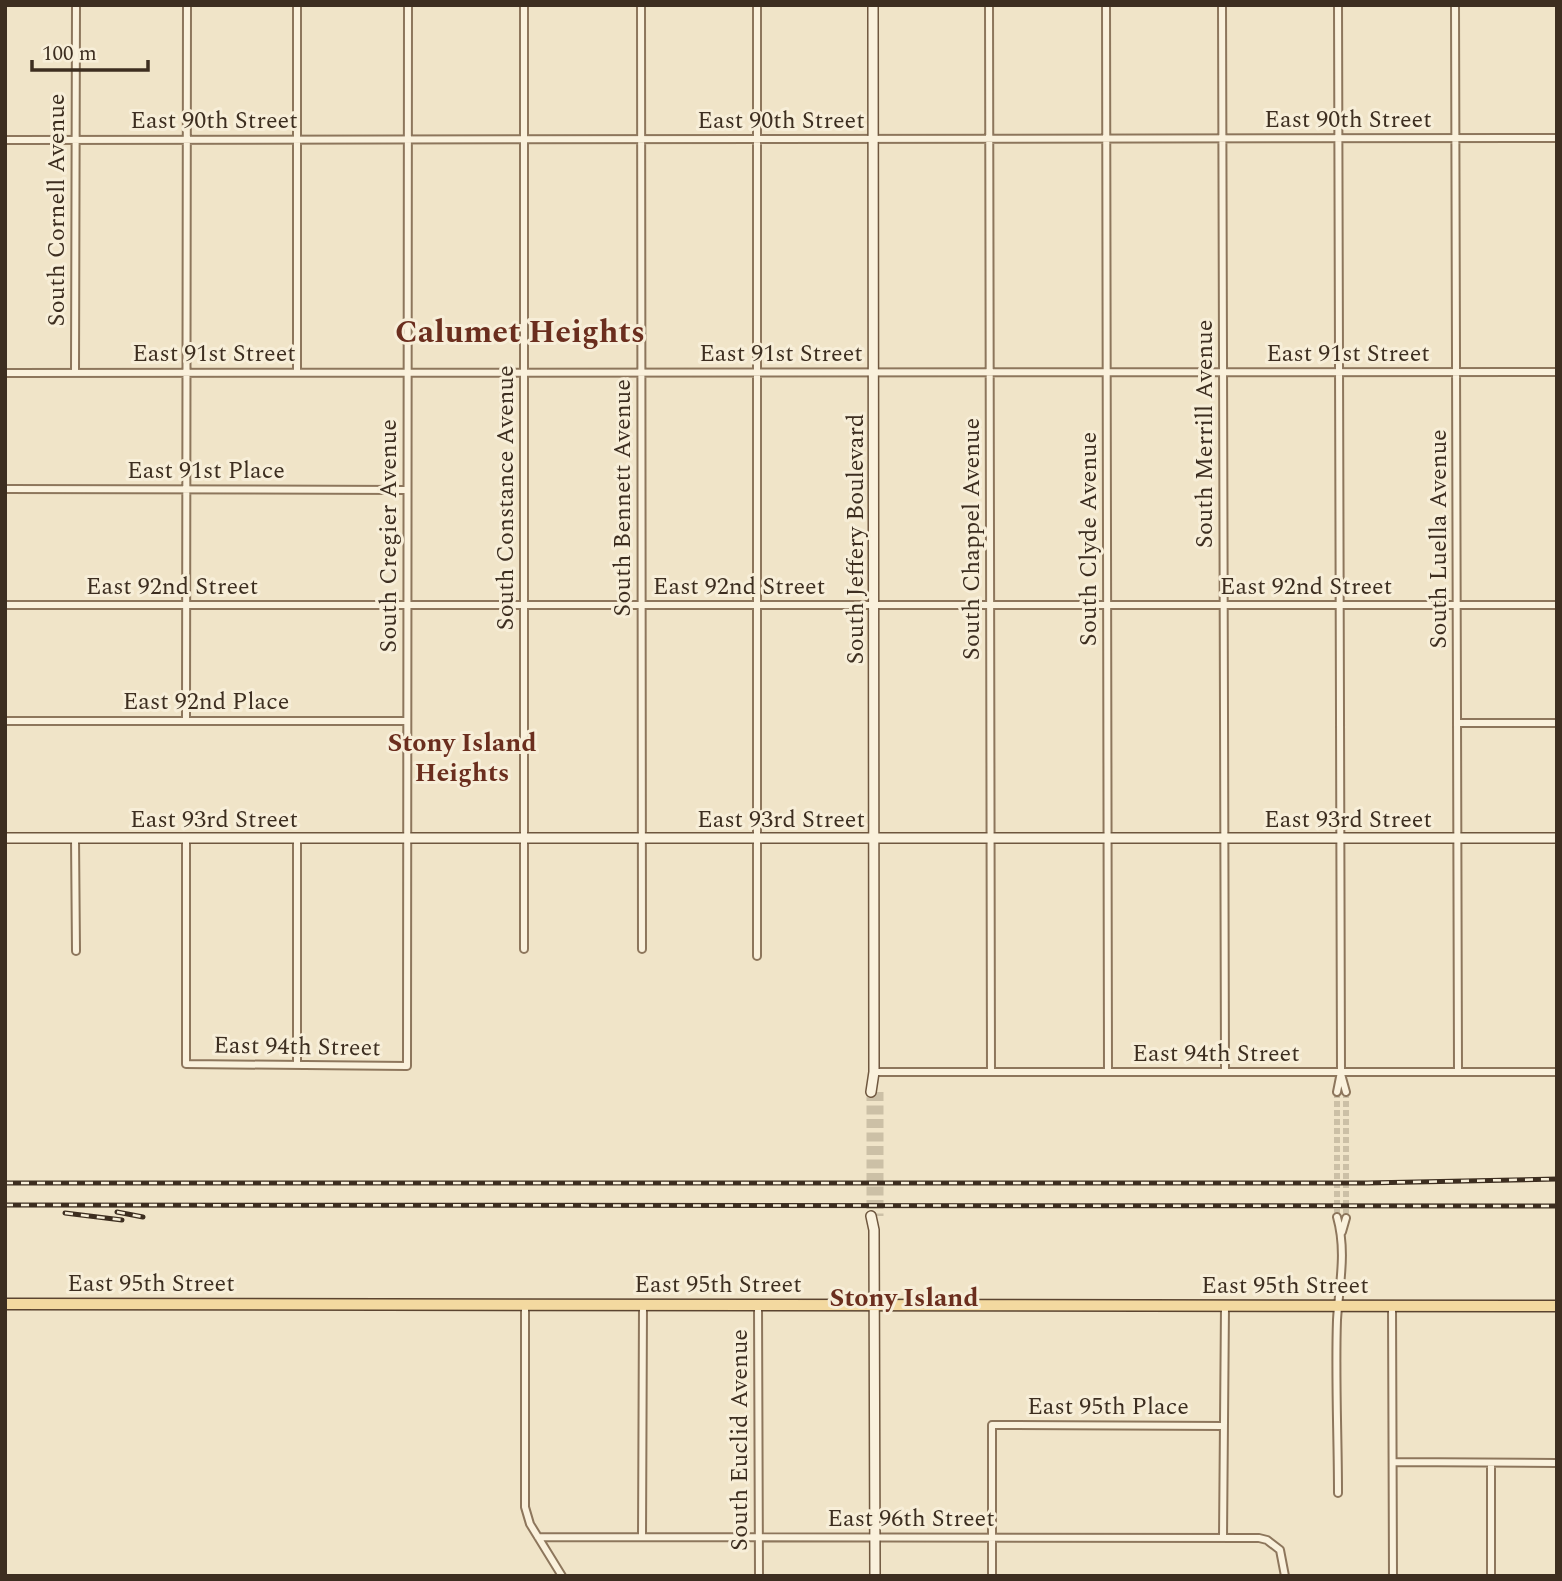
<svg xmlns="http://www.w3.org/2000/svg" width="1562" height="1581" viewBox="0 0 1562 1581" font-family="Spectral,serif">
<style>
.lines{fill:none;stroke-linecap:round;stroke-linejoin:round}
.street-tunnel{stroke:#ccc0a6;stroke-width:6;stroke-dasharray:6 3;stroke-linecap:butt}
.secondary-tunnel{stroke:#ccc0a6;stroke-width:9;stroke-dasharray:9 4.5;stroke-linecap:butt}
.street-casing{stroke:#8d765c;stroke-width:10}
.secondary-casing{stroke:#6f573f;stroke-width:12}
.primary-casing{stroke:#5b4430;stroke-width:13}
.street{stroke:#faf1dc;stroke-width:6}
.secondary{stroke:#faf1dc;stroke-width:9}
.primary{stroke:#f3d9a0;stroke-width:10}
.rail-casing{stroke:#3d2e20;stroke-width:5}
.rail{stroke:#f7eed8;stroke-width:2.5;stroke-dasharray:8;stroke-linecap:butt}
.labels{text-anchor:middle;stroke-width:6;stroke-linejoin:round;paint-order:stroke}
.street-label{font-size:24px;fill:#3d2e20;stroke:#f7eed8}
.neighbourhood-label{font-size:26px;font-weight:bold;fill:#6b2e1e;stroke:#f7eed8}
.district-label{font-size:32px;font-weight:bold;fill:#6b2e1e;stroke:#f7eed8}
</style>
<rect width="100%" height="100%" fill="#f0e4c8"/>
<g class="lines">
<!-- street-tunnel -->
<path class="street-tunnel" d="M1337,1092V1217
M1346,1092V1218"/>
<!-- secondary-tunnel -->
<path class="secondary-tunnel" d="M871,1092V1216
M879,1092V1216"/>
<defs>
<path id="street" d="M524,5V949
M641,5L642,949
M989,5L991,1072
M1106,5L1108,1072
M1222,5L1225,1072
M1455,5L1458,1072
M5,140L1557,138
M297,372V5
M5,373L1557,372
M75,373L76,5
M5,489L407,490
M5,605H1557
M186,720L187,5
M5,721H407
M1457,723H1557
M75,838L76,951
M186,838V1064L407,1066L408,5
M297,838V1065
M757,956V5
M874,1072H1557
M1341,1074L1346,1092
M1337,1092L1341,1072L1338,5
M1337,1217C1347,1252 1339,1285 1337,1320C1335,1377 1338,1436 1338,1493
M1342,1232L1346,1218
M525,1304V1507L530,1524L562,1576
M758,1305L759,1576
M1392,1306L1393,1576
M1394,1462L1557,1463
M538,1537L1259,1538L1267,1540L1280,1550L1285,1576
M642,1537L643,1305
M1223,1538L1225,1306
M992,1576V1425L1224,1426
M1491,1576V1463"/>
<path id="secondary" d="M5,838H1557
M871,1092L874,1072L873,5
M871,1216L874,1230L875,1576"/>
<path id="primary" d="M5,1304L1557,1306"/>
</defs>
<!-- street casing -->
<use href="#street" class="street-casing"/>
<!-- secondary casing -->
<use href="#secondary" class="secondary-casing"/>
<!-- primary casing -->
<use href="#primary" class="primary-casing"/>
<!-- street -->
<use href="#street" class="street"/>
<!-- secondary -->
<use href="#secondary" class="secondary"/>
<!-- primary -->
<use href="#primary" class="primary"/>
<defs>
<path id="rail" d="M5,1183H1367L1557,1179
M5,1205L1557,1206
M117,1212L143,1217
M65,1213L122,1220"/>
</defs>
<!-- rail casing -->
<use href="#rail" class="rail-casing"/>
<!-- rail -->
<use href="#rail" class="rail"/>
</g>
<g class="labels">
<!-- street labels -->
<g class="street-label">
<text x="1348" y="127">East 90th Street</text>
<text x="214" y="128">East 90th Street</text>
<text x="781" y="128">East 90th Street</text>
<text transform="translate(56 210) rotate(-90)" y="8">South Cornell Avenue</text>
<text x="214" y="361">East 91st Street</text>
<text x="781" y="361">East 91st Street</text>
<text x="1348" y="361">East 91st Street</text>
<text transform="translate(1204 434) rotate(-90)" y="8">South Merrill Avenue</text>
<text x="206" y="478">East 91st Place</text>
<text transform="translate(505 498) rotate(-90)" y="8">South Constance Avenue</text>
<text transform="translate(622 498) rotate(-90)" y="8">South Bennett Avenue</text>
<text transform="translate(388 536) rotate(-90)" y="8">South Cregier Avenue</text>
<text transform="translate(855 539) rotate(-90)" y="8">South Jeffery Boulevard</text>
<text transform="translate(971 539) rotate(-90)" y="8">South Chappel Avenue</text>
<text transform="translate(1088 539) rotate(-90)" y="8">South Clyde Avenue</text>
<text transform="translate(1438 539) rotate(-90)" y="8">South Luella Avenue</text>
<text x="172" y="594">East 92nd Street</text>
<text x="739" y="594">East 92nd Street</text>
<text x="1306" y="594">East 92nd Street</text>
<text x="206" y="709">East 92nd Place</text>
<text x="214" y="827">East 93rd Street</text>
<text x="781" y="827">East 93rd Street</text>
<text x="1348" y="827">East 93rd Street</text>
<text transform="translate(297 1046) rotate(1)" y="8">East 94th Street</text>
<text x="1216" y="1061">East 94th Street</text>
<text x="151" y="1291">East 95th Street</text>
<text x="718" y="1292">East 95th Street</text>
<text x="1285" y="1293">East 95th Street</text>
<text x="1108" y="1414">East 95th Place</text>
<text transform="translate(739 1440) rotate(-90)" y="8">South Euclid Avenue</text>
<text x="911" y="1526">East 96th Street</text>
</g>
<!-- neighbourhood labels -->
<g class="neighbourhood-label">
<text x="462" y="751">Stony Island<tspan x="462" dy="30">Heights</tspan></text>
<text x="904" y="1306">Stony Island</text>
</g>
<!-- district labels -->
<g class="district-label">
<text x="520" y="342">Calumet Heights</text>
</g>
</g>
<!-- border -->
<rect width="1562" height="1581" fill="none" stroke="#3d2e20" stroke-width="14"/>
<!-- scale -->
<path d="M32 60v10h116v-10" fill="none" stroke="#3d2e20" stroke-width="3.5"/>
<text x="42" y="60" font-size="21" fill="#3d2e20" stroke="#f7eed8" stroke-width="5" paint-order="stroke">100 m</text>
</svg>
